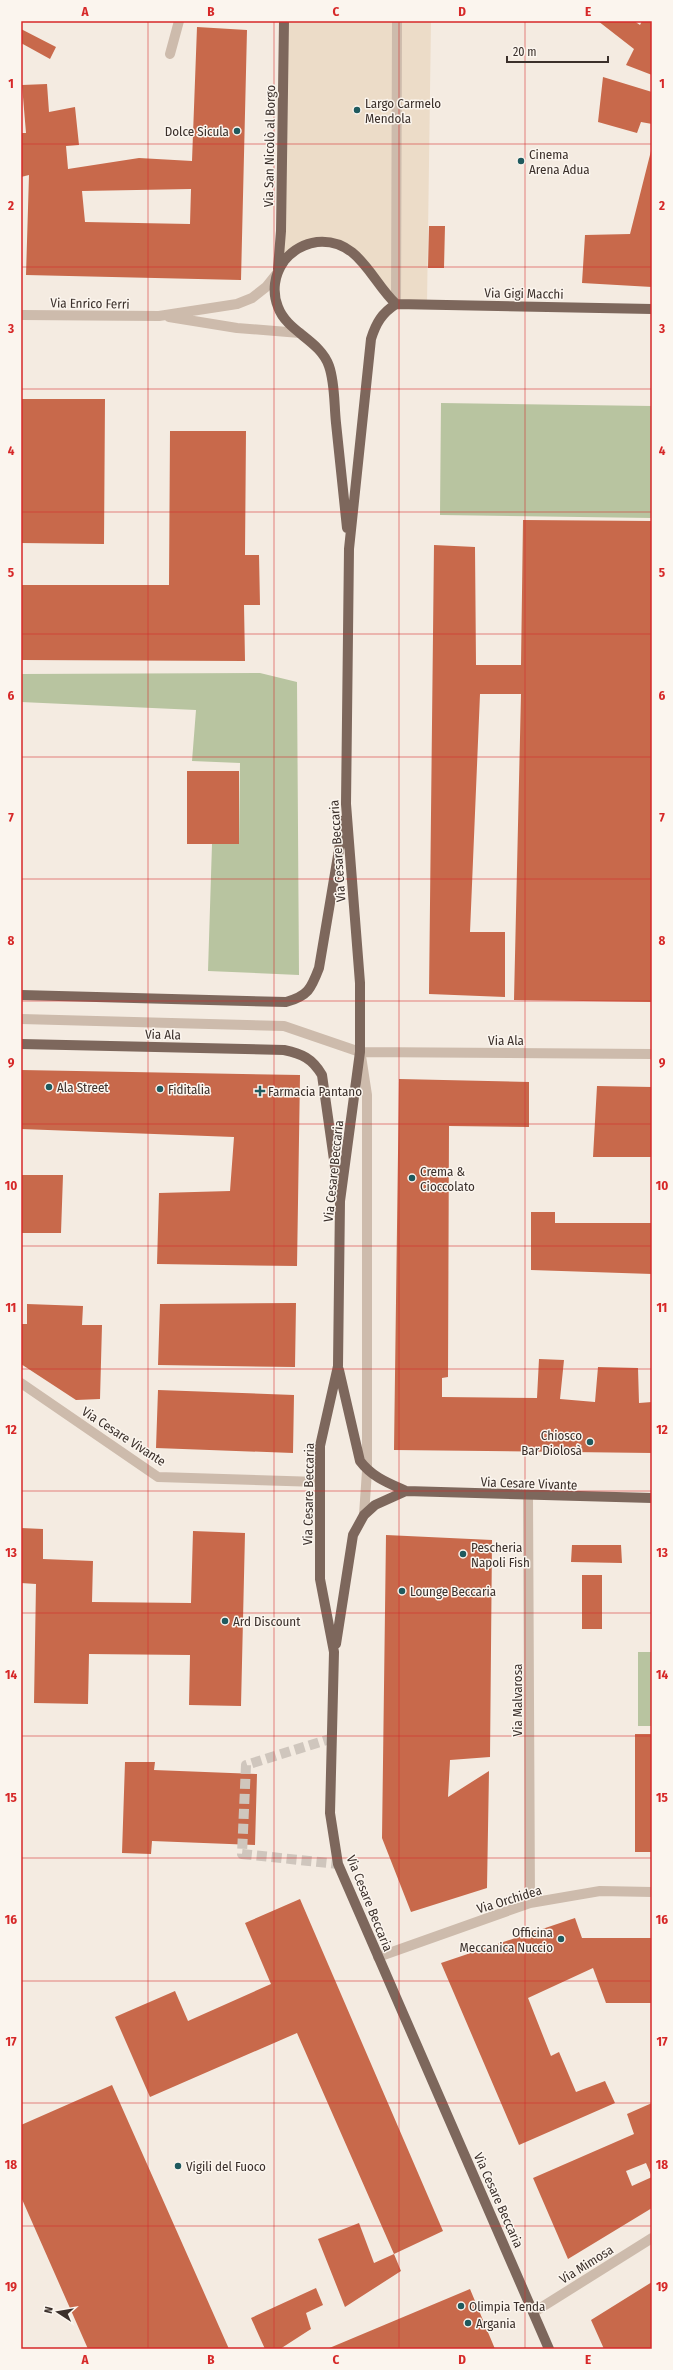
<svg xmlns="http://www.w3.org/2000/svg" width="673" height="2370" viewBox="0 0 673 2370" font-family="'Fira Sans Condensed',sans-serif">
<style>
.green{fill:#b8c4a0}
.plaza{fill:#ecdcc8}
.building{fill:#c8694b;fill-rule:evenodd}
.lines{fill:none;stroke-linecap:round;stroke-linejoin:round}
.minor-tunnel{stroke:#cfc6bd;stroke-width:10;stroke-dasharray:10 5;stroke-linecap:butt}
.minor{stroke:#cdbbac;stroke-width:10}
.major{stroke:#7d675c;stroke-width:10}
.grid{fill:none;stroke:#d62828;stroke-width:1;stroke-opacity:0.55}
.poi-dot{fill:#1f5a5e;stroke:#fbf5ee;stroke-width:1.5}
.labels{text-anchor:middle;stroke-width:3;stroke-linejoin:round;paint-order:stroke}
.poi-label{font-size:13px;fill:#3b302b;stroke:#fbf5ee;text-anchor:start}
.street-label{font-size:13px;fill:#3b302b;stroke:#fbf5ee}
.neatline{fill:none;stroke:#d62828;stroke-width:1.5}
.grid-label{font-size:13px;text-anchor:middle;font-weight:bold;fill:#d62828}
</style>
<rect width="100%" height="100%" fill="#f4ebe1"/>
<!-- green -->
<path class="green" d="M441,403L652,406V518L440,515Z
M260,673L297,682L299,975L208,971L212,844H239L240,763L192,761L196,710L21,702V674Z
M638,1652H652V1726H638Z"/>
<!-- plaza -->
<path class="plaza" d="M284,21H431L427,305L396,304L347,249L310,243L281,265Z"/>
<!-- building -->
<path class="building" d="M598,21H634L640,25L642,21H652V75L626,65L634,49Z
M197,27L247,30L241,280L26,275L29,175L21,177V133H26L22,85L47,84L49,112L75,107L79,145L66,146L68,169L139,158L192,161ZM191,189L190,224L85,222L82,191Z
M21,29L56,47L50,59L21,43Z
M603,77L652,92V124L641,122L637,133L598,122Z
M652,147V287L582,283L585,235L630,234Z
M429,226H445L444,268H428Z
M21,399H105L104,544L21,543Z
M170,431H246L245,555H259L260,605H244L245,661L21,660V585H169Z
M523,520L652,521V1002L514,1000L521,694H480L470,932H505V997L429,994L434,545L475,547L476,665H521Z
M187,771H239V844H187Z
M21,1070L300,1075L297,1266L157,1264L159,1193L230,1191L234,1137L21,1129Z
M399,1079L529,1082V1127L449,1126L448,1377L442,1378V1397L537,1398L539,1359L564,1360L560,1399L595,1402L598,1367L638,1368L639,1403L652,1402V1453L394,1450Z
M597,1086L652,1087V1157H593Z
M21,1175H63L61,1233H21Z
M531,1212H555V1223H652V1274L531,1270Z
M296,1303L295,1367L158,1365L160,1304Z
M27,1304L83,1306L82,1325H102L100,1399L76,1400L21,1364V1324H27Z
M158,1390L294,1395L293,1453L156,1448Z
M21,1528L43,1529V1559L93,1561L92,1602L191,1603L193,1531L245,1533L241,1706L189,1705L190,1655L89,1654L88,1704L34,1703L36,1584L21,1583Z
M386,1535L492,1540L490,1757L450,1760L448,1797L489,1771L487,1888L411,1912L382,1838Z
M572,1545H621L622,1563L571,1562Z
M582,1575H602V1629H582Z
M635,1734H652V1852H635Z
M125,1762H155L154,1770L257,1774L255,1845L152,1841L151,1854L122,1853Z
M300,1899L443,2231L394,2254L297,2033L150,2097L115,2017L175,1991L188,2021L271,1984L245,1923Z
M575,1918L582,1938H652V2003H606L593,1968L528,1998L551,2056L559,2052L576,2092L605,2081L615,2103L519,2145L441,1963Z
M112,2085L229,2349H88L21,2197V2125Z
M652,2103V2208L568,2259L533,2178L634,2134L627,2114ZM646,2163L652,2177L632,2186L626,2171Z
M359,2223L374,2263L394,2254L401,2271L345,2307L318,2239Z
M652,2282V2349H604L591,2320Z
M316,2288L323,2305L306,2313L311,2329L280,2349H265L251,2318Z
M470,2289L495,2349H327Z"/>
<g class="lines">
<!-- minor-tunnel -->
<path class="minor-tunnel" d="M333,1738L246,1765L242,1854L338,1864"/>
<!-- minor -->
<path class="minor" d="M170,54L179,21
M396,304L397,21
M21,315L159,316L237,304L252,298L266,287L278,272
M169,317L237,328L300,333
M21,1019L284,1026L360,1052L652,1054
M361,1056L367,1095V1471L364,1515
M21,1383L158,1477L319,1482
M528,1496L530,1903
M378,1957L530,1903L600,1891L652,1892
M534,2312L652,2238"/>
<!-- major -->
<path class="major" d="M278,269L281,231L284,21
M396,304C382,313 376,323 371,339L349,549L346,804L360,983V1052L340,1201L338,1366L320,1446V1579L334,1652L330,1813L338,1864L549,2349
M396,304L652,309
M347,528C343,493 340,458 336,423C334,404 335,383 329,366C320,340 287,332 278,307C272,292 274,275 284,261C292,251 303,244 317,242C359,238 371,281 396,304
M21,995L286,1002C308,996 311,989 319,968L344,820
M21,1044L284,1050C302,1054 312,1058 322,1075L338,1188
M339,1370L360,1461C372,1477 388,1483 406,1491L652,1498
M336,1644L353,1535L364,1515L375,1505L406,1491"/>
</g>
<!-- grid -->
<path class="grid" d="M148,21V2349M274,21V2349M399,21V2349M525,21V2349M21,144H652M21,267H652M21,389H652M21,512H652M21,634H652M21,757H652M21,879H652M21,1001H652M21,1124H652M21,1246H652M21,1369H652M21,1491H652M21,1613H652M21,1736H652M21,1858H652M21,1981H652M21,2103H652M21,2226H652"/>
<!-- markers -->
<g class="poi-dot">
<circle cx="357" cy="110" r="4"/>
<circle cx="237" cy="131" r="4"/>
<circle cx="521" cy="161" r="4"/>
<circle cx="49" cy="1087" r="4"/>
<circle cx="160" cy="1089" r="4"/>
<path d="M258 1085h4v4h4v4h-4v4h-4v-4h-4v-4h4z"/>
<circle cx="412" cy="1178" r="4"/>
<circle cx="590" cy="1442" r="4"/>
<circle cx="463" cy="1554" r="4"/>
<circle cx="402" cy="1591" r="4"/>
<circle cx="225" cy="1621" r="4"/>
<circle cx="561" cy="1939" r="4"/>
<circle cx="178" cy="2166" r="4"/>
<circle cx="461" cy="2306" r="4"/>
<circle cx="468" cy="2323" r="4"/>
</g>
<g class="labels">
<!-- poi labels -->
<g class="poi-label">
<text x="365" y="108">Largo Carmelo<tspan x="365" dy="15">Mendola</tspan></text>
<text x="229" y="136" text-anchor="end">Dolce Sicula</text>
<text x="529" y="159">Cinema<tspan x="529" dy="15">Arena Adua</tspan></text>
<text x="57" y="1092">Ala Street</text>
<text x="168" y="1094">Fiditalia</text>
<text x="268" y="1096">Farmacia Pantano</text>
<text x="420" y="1176">Crema &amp;<tspan x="420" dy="15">Cioccolato</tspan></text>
<text x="582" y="1440" text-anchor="end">Chiosco<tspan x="582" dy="15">Bar Diolosà</tspan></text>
<text x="471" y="1552">Pescheria<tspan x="471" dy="15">Napoli Fish</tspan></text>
<text x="410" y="1596">Lounge Beccaria</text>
<text x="233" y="1626">Ard Discount</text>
<text x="553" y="1937" text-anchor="end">Officina<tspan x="553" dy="15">Meccanica Nuccio</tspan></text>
<text x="186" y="2171">Vigili del Fuoco</text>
<text x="469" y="2311">Olimpia Tenda</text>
<text x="476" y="2328">Argania</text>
</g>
<!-- street labels -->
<g class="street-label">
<text transform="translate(269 146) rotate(-89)" y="5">Via San Nicolò al Borgo</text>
<text transform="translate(524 293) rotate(1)" y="5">Via Gigi Macchi</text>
<text transform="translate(90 303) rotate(1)" y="5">Via Enrico Ferri</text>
<text transform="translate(337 851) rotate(-94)" y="5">Via Cesare Beccaria</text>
<text transform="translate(163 1034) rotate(1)" y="5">Via Ala</text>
<text x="506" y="1045">Via Ala</text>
<text transform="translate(333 1171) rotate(-84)" y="5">Via Cesare Beccaria</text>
<text transform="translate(124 1436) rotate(33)" y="5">Via Cesare Vivante</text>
<text transform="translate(529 1483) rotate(2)" y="5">Via Cesare Vivante</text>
<text transform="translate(308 1494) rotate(-89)" y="5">Via Cesare Beccaria</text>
<text transform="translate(517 1700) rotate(-90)" y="5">Via Malvarosa</text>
<text transform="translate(509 1899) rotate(-17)" y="5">Via Orchidea</text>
<text transform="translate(370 1903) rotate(68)" y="5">Via Cesare Beccaria</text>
<text transform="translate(499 2200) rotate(66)" y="5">Via Cesare Beccaria</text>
<text transform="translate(586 2264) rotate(-32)" y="5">Via Mimosa</text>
</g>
</g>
<!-- border -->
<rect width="673" height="2370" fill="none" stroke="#fbf5ee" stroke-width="44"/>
<!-- north arrow -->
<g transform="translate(58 2312) rotate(282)" stroke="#fbf5ee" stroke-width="3" paint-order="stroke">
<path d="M0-3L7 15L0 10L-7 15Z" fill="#3b302b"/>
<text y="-6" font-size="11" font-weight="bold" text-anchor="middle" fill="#3b302b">N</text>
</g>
<!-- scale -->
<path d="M507 56v6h101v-6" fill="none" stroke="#3b302b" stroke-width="2"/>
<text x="513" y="56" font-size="12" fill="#3b302b" stroke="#fbf5ee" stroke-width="3" paint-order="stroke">20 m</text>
<rect x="22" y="22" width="629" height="2326" class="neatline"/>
<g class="grid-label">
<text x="85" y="16">A</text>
<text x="211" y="16">B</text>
<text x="336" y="16">C</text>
<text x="462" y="16">D</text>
<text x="588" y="16">E</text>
<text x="11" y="88">1</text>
<text x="662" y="88">1</text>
<text x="11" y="210">2</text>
<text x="662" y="210">2</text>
<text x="11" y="333">3</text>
<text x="662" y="333">3</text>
<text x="11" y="455">4</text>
<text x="662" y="455">4</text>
<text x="11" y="577">5</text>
<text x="662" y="577">5</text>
<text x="11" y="700">6</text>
<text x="662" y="700">6</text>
<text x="11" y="822">7</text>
<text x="662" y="822">7</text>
<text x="11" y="945">8</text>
<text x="662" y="945">8</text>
<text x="11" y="1067">9</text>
<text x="662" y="1067">9</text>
<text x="11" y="1190">10</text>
<text x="662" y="1190">10</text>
<text x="11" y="1312">11</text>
<text x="662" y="1312">11</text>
<text x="11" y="1434">12</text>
<text x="662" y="1434">12</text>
<text x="11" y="1557">13</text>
<text x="662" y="1557">13</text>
<text x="11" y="1679">14</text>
<text x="662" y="1679">14</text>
<text x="11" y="1802">15</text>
<text x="662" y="1802">15</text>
<text x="11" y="1924">16</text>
<text x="662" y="1924">16</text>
<text x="11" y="2046">17</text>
<text x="662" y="2046">17</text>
<text x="11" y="2169">18</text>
<text x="662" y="2169">18</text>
<text x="11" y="2291">19</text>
<text x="662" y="2291">19</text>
<text x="85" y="2364">A</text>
<text x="211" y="2364">B</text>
<text x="336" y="2364">C</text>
<text x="462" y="2364">D</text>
<text x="588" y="2364">E</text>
</g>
</svg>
